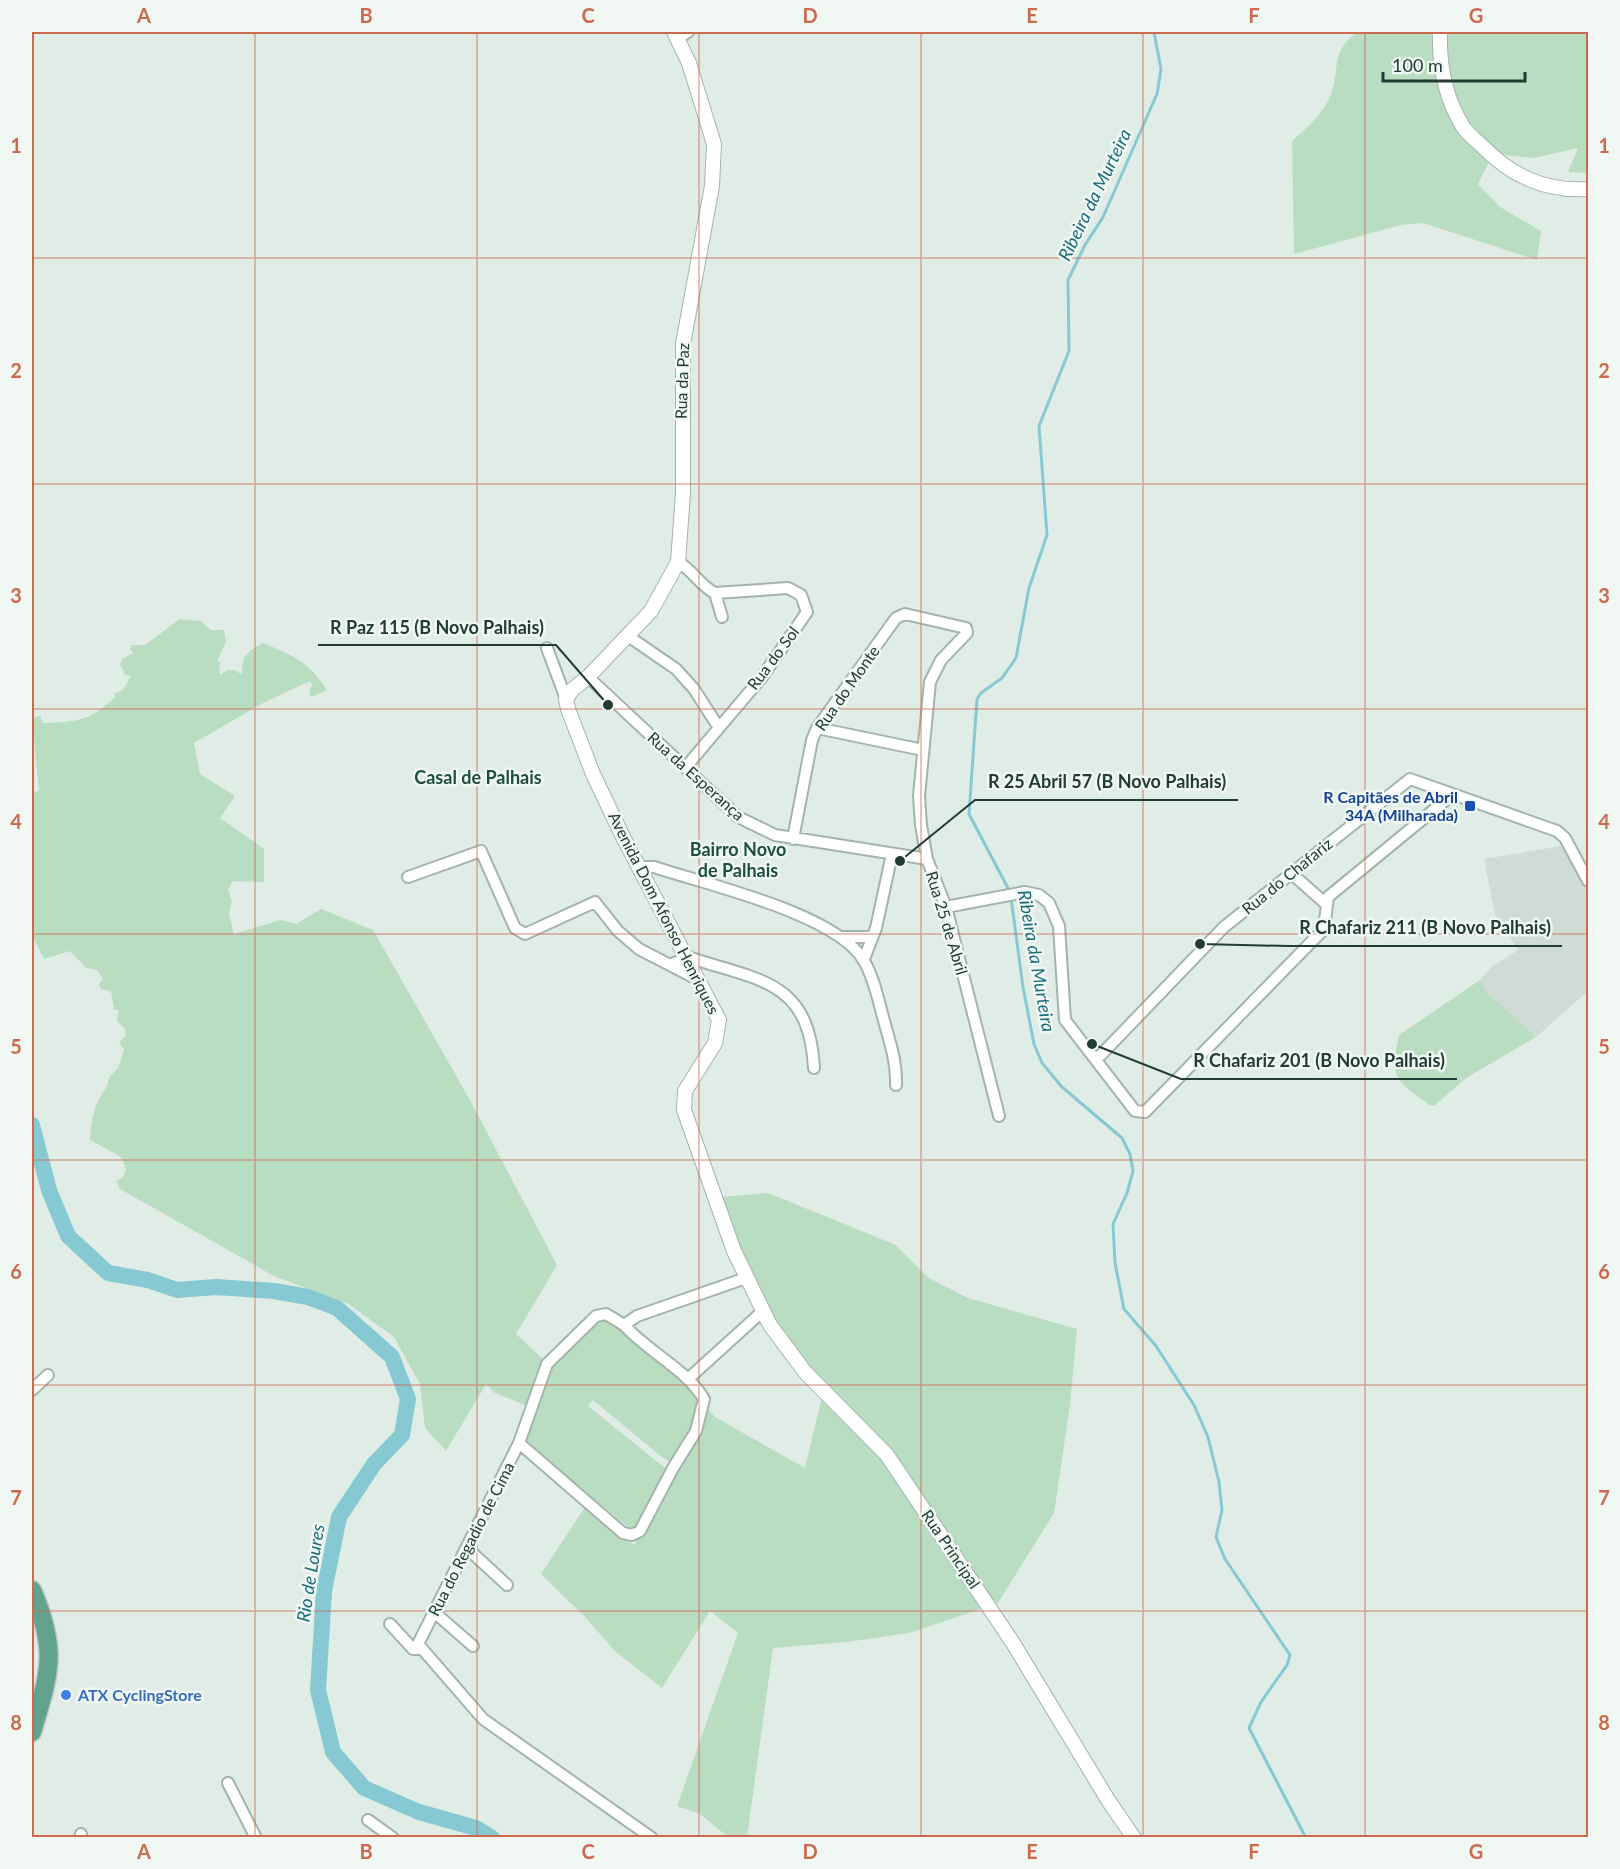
<svg xmlns="http://www.w3.org/2000/svg" width="1620" height="1869" viewBox="0 0 1620 1869" font-family="Lato,sans-serif">
<style>
.built{fill:#cfdbd5}
.green{fill:#b9ddc1}
.lines{fill:none;stroke-linecap:round;stroke-linejoin:round}
.stream{stroke:#87c9d2;stroke-width:3}
.river{stroke:#87c9d2;stroke-width:16}
.minor-casing{stroke:#a3b4ad;stroke-width:14}
.tertiary-casing{stroke:#a3b4ad;stroke-width:16}
.primary-casing{stroke:#c1c8c6;stroke-width:21}
.minor{stroke:#fff;stroke-width:10}
.tertiary{stroke:#fff;stroke-width:14}
.primary{stroke:#64a290;stroke-width:18}
.grid{fill:none;stroke:#cb6a4e;stroke-width:1.5;stroke-opacity:0.55}
.transit-dot{fill:#1a4fb4;stroke:#f1f8f4;stroke-width:2}
.shop-dot{fill:#3f7fe0;stroke:#f1f8f4;stroke-width:2}
.labels{text-anchor:middle;stroke-width:5;stroke-linejoin:round;paint-order:stroke}
.street-label{font-size:16px;fill:#213c34;stroke:#f1f8f4}
.transit-label{font-size:16px;font-weight:bold;fill:#164399;stroke:#f1f8f4;text-anchor:end}
.shop-label{font-size:16px;font-weight:bold;fill:#366cbe;stroke:#f1f8f4;text-anchor:start}
.water-label{font-size:18px;font-style:italic;fill:#1a6d79;stroke:#f1f8f4}
.neighbourhood-label{font-size:18px;font-weight:bold;fill:#1c4f40;stroke:#f1f8f4}
.leader{fill:none;stroke:#213c34;stroke-width:2}
.callout-dot{fill:#213c34;stroke:#f1f8f4;stroke-width:2}
.callout-label{font-size:18px;text-anchor:middle;font-weight:bold;fill:#213c34;stroke:#f1f8f4;stroke-width:5;stroke-linejoin:round;paint-order:stroke}
.neatline{fill:none;stroke:#cb6a4e;stroke-width:2}
.grid-label{font-size:20px;text-anchor:middle;font-weight:bold;fill:#cb6a4e}
</style>
<rect width="100%" height="100%" fill="#e0ece6"/>
<!-- built -->
<path class="built" d="M1562,846L1588,894V991L1536,1037L1483,990L1480,980L1493,966L1518,950L1495,915L1484,859Z"/>
<!-- green -->
<path class="green" d="M1357,32H1588V173L1568,172L1578,148L1534,158L1493,154L1478,184L1500,207L1541,231L1537,260L1423,223L1401,225L1294,254L1292,141C1307,128 1324,113 1331,94C1342,64 1328,56 1357,32Z
M180,619L201,621L211,630H224L226,642L217,661L220,662L219,673L221,675L227,670H235L242,675C241,657 247,651 263,643C294,656 308,661 327,690L311,697L309,690L313,685L310,681L263,703L194,743L200,774L235,796L220,818L264,849V882L233,881L228,890L232,901L229,914L234,934L281,920L296,924L321,909L373,930L471,1102L557,1265L516,1334L545,1361L597,1317L611,1319L682,1379L715,1417L805,1468L822,1397L737,1274L722,1197L768,1193L896,1245L929,1278L968,1298L1077,1329L1070,1405L1054,1513L998,1603L909,1633L847,1642L773,1648L747,1837H728L700,1814L677,1806L738,1633L710,1611L662,1688L615,1651L585,1617L541,1574L587,1504L634,1545L677,1466L662,1457L593,1400L588,1406L665,1468L633,1531L531,1447L524,1436L527,1406L495,1393L486,1384L446,1451L425,1428L420,1384L394,1337L347,1303L274,1276L120,1189L116,1181L123,1177L126,1169L121,1157L90,1140C90,1129 93,1113 97,1103C101,1093 109,1087 109,1077L118,1068L124,1050L119,1042L126,1035L125,1029L117,1021L119,1011L114,1009L111,991L101,989L99,984L103,979L97,970L86,968L70,951L44,959L32,935V794L39,790L32,718L40,716L43,723C77,722 90,721 115,697V693L123,690L131,676L125,675L120,664L123,658L133,653L130,649L132,645H145Z
M1480,980L1484,990L1536,1037L1466,1078L1434,1106L1430,1105C1394,1080 1390,1078 1399,1035Z"/>
<g class="lines">
<!-- stream -->
<path class="stream" d="M1010,892L969,814L977,699L981,693L1002,678L1016,658L1029,588L1047,535L1039,426L1069,351L1068,280L1085,245L1103,217L1157,94L1161,69L1154,32
M1011,898L1023,987L1034,1044L1042,1063L1062,1087L1122,1138L1130,1154L1133,1171L1127,1193L1113,1224L1115,1263L1124,1309L1156,1346L1194,1405L1208,1437L1219,1482L1222,1510L1216,1537L1225,1559L1290,1655L1287,1665L1261,1702L1249,1728L1306,1838"/>
<!-- river -->
<path class="river" d="M32,1125L49,1190L68,1236L108,1273L148,1280L177,1290L216,1287L274,1291L308,1297L337,1308L392,1357L408,1399L402,1435L374,1464L339,1517L324,1591L318,1690L333,1752L364,1788L419,1812L476,1828L492,1838"/>
<defs>
<path id="minor" d="M677,38L688,32
M678,562C693,570 700,586 715,593L788,588L801,595L807,612L762,677L685,768
M715,593L722,617
M628,636L676,669L694,689L719,728
M547,648L566,699
M588,677L738,817L775,835L927,859
M817,728L923,750
M793,839L812,740L817,728L896,618L905,614L966,628L967,633L941,660L930,682L919,796L921,825L927,859L946,907L999,1116
M639,867H654C705,884 838,914 864,961C874,978 878,999 883,1017C889,1040 897,1061 896,1085
M1291,873L1326,904
M408,877L481,851L515,928L525,934L595,902L618,931L639,949L697,979
M946,907L1025,892L1039,895L1049,903L1059,926L1065,1020L1135,1111L1145,1112L1324,929L1328,897L1452,795
M842,937H870
M864,959L876,928L892,854
M670,965L688,957C759,981 809,979 814,1068
M1096,1060L1224,927L1410,779L1557,831L1565,838L1588,881
M688,1379L763,1311
M32,1390L48,1375
M519,1443L623,1533L632,1535L640,1531L673,1468L696,1431L704,1399C685,1368 648,1352 624,1325
M468,1549L507,1585
M434,1612L473,1646
M390,1624L413,1649H420
M228,1783L256,1838
M368,1820L393,1838
M80,1838L81,1834
M652,1838L483,1719L418,1644L519,1443L547,1364L596,1316L606,1314L624,1325L637,1316L746,1278"/>
<path id="tertiary" d="M674,32L689,63L714,144L712,186L683,344V493L678,562L651,611L588,677L572,690L566,699L568,709L593,774L622,835L719,1020L715,1043L685,1091L684,1110L734,1251L770,1325L805,1372L887,1455L1013,1643L1108,1800L1134,1838
M1440,32C1439,63 1445,97 1462,125C1466,133 1475,139 1481,145C1511,176 1545,192 1588,189"/>
<path id="primary" d="M32,1590C58,1650 50,1672 32,1732"/>
</defs>
<!-- minor casing -->
<use href="#minor" class="minor-casing"/>
<!-- tertiary casing -->
<use href="#tertiary" class="tertiary-casing"/>
<!-- primary casing -->
<use href="#primary" class="primary-casing"/>
<!-- minor -->
<use href="#minor" class="minor"/>
<!-- tertiary -->
<use href="#tertiary" class="tertiary"/>
<!-- primary -->
<use href="#primary" class="primary"/>
</g>
<!-- grid -->
<path class="grid" d="M255,32V1838M477,32V1838M699,32V1838M921,32V1838M1143,32V1838M1365,32V1838M32,258H1588M32,484H1588M32,709H1588M32,934H1588M32,1160H1588M32,1385H1588M32,1611H1588"/>
<!-- markers -->
<rect class="transit-dot" x="1464" y="800" width="12" height="12" rx="3"/>
<circle class="shop-dot" cx="66" cy="1695" r="6"/>
<g class="labels">
<!-- street labels -->
<g class="street-label">
<text transform="translate(682 381) rotate(-88)" y="6">Rua da Paz</text>
<text transform="translate(773 658) rotate(-53)" y="6">Rua do Sol</text>
<text transform="translate(847 688) rotate(-55)" y="6">Rua do Monte</text>
<text transform="translate(696 776) rotate(42)" y="6">Rua da Esperança</text>
<text transform="translate(1287 876) rotate(-39)" y="6">Rua do Chafariz</text>
<text transform="translate(664 913) rotate(63)" y="6">Avenida Dom Afonso Henriques</text>
<text transform="translate(947 923) rotate(73)" y="6">Rua 25 de Abril</text>
<text transform="translate(471 1539) rotate(-63)" y="6">Rua do Regadio de Cima</text>
<text transform="translate(951 1549) rotate(56)" y="6">Rua Principal</text>
</g>
<!-- transit labels -->
<g class="transit-label">
<text x="1458" y="803">R Capitães de Abril<tspan x="1458" dy="18">34A (Milharada)</tspan></text>
</g>
<!-- shop labels -->
<g class="shop-label">
<text x="78" y="1701">ATX CyclingStore</text>
</g>
<!-- water labels -->
<g class="water-label">
<text transform="translate(1095 195) rotate(-64)" y="6">Ribeira da Murteira</text>
<text transform="translate(1036 961) rotate(80)" y="6">Ribeira da Murteira</text>
<text transform="translate(311 1573) rotate(-81)" y="6">Rio de Loures</text>
</g>
<!-- neighbourhood labels -->
<g class="neighbourhood-label">
<text x="478" y="784">Casal de Palhais</text>
<text x="738" y="856">Bairro Novo<tspan x="738" dy="21">de Palhais</tspan></text>
</g>
</g>
<!-- callouts -->
<path class="leader" d="M608 705L556 645H318M900 861L975 800H1238M1200 944L1287 946H1562M1092 1044L1181 1079H1457"/>
<g class="callout-dot">
<circle cx="608" cy="705" r="6"/>
<circle cx="900" cy="861" r="6"/>
<circle cx="1200" cy="944" r="6"/>
<circle cx="1092" cy="1044" r="6"/>
</g>
<g class="callout-label">
<text x="437" y="634">R Paz 115 (B Novo Palhais)</text>
<text x="1107" y="788">R 25 Abril 57 (B Novo Palhais)</text>
<text x="1425" y="934">R Chafariz 211 (B Novo Palhais)</text>
<text x="1319" y="1067">R Chafariz 201 (B Novo Palhais)</text>
</g>
<!-- border -->
<rect width="1620" height="1869" fill="none" stroke="#f1f8f4" stroke-width="66"/>
<!-- scale -->
<path d="M1383 72v9h142v-9" fill="none" stroke="#213c34" stroke-width="3"/>
<text x="1392" y="72" font-size="18" fill="#213c34" stroke="#f1f8f4" stroke-width="4.5" paint-order="stroke">100 m</text>
<rect x="33" y="33" width="1554" height="1803" class="neatline"/>
<g class="grid-label">
<text x="144" y="23">A</text>
<text x="366" y="23">B</text>
<text x="588" y="23">C</text>
<text x="810" y="23">D</text>
<text x="1032" y="23">E</text>
<text x="1254" y="23">F</text>
<text x="1476" y="23">G</text>
<text x="16" y="153">1</text>
<text x="1604" y="153">1</text>
<text x="16" y="378">2</text>
<text x="1604" y="378">2</text>
<text x="16" y="603">3</text>
<text x="1604" y="603">3</text>
<text x="16" y="829">4</text>
<text x="1604" y="829">4</text>
<text x="16" y="1054">5</text>
<text x="1604" y="1054">5</text>
<text x="16" y="1279">6</text>
<text x="1604" y="1279">6</text>
<text x="16" y="1505">7</text>
<text x="1604" y="1505">7</text>
<text x="16" y="1730">8</text>
<text x="1604" y="1730">8</text>
<text x="144" y="1859">A</text>
<text x="366" y="1859">B</text>
<text x="588" y="1859">C</text>
<text x="810" y="1859">D</text>
<text x="1032" y="1859">E</text>
<text x="1254" y="1859">F</text>
<text x="1476" y="1859">G</text>
</g>
</svg>
